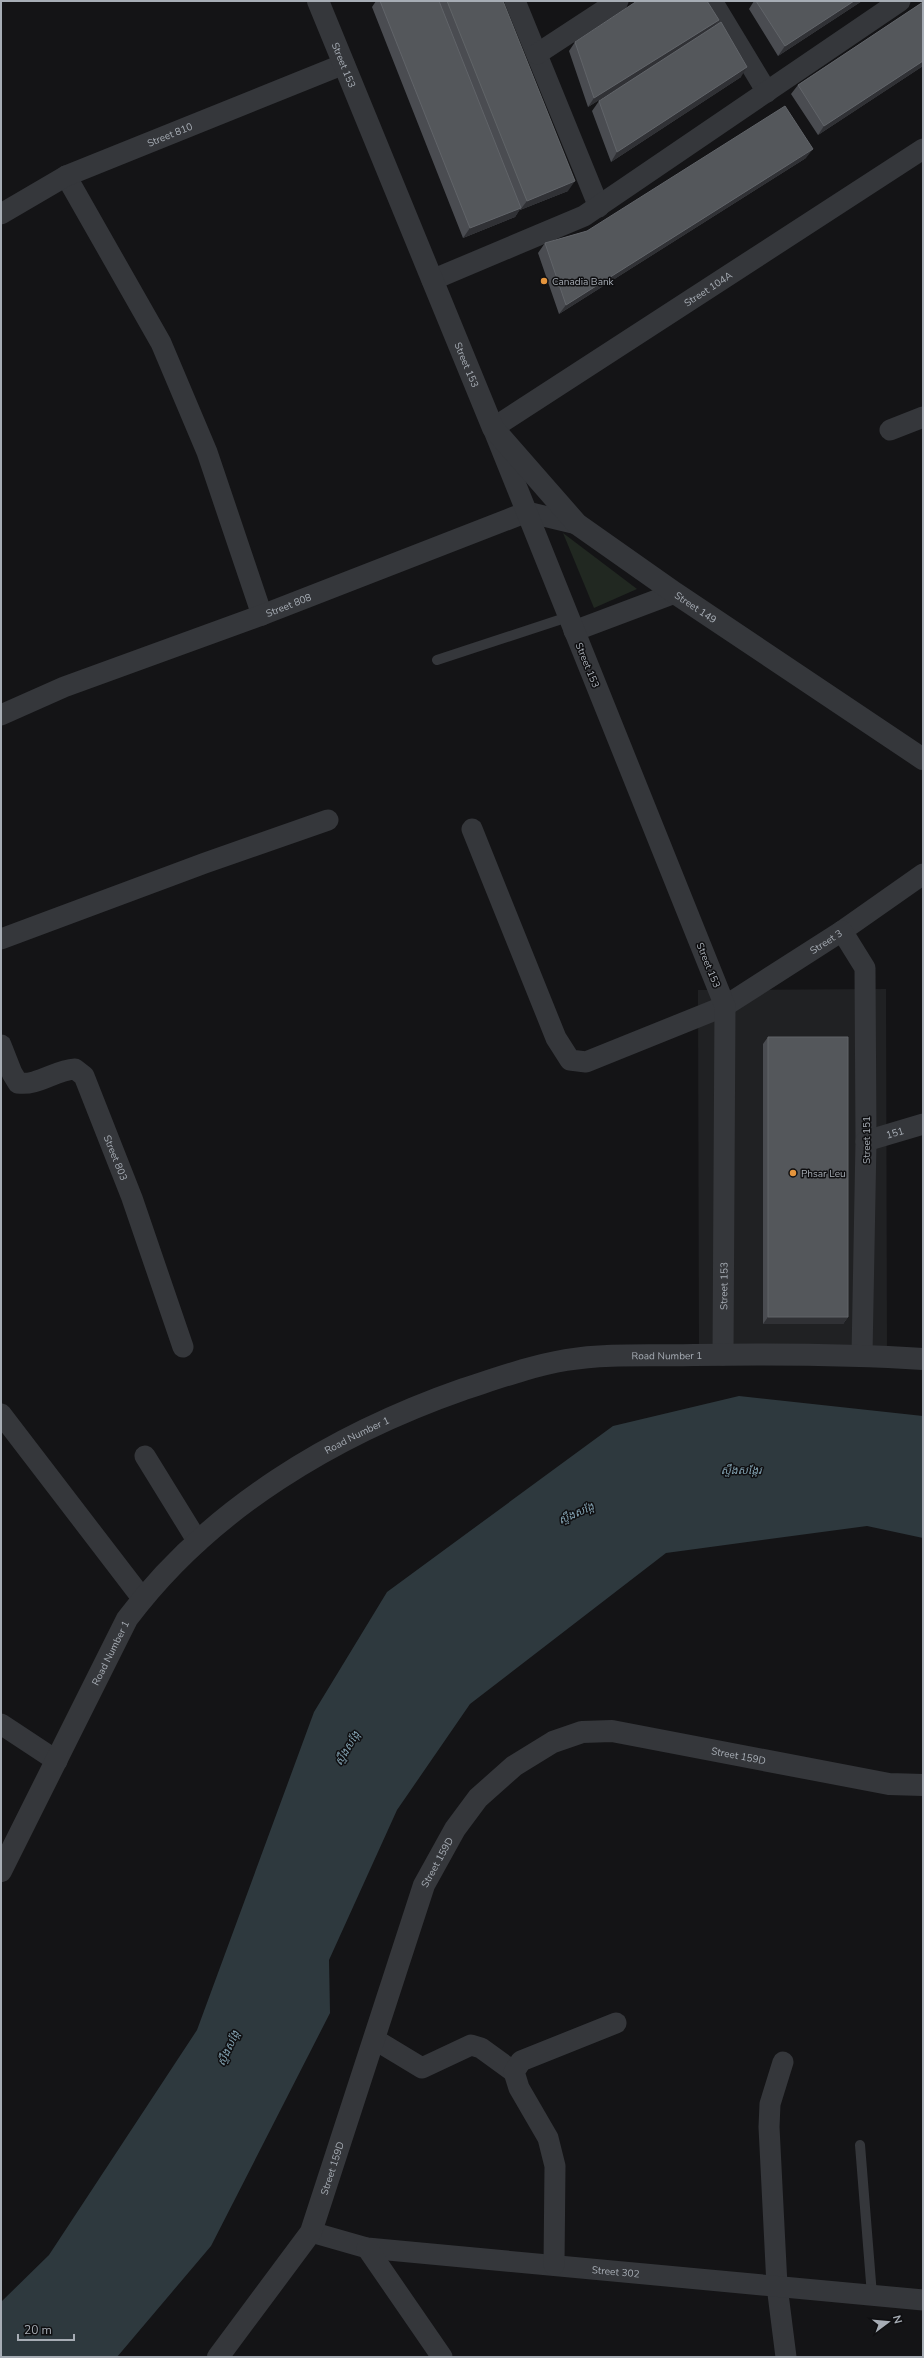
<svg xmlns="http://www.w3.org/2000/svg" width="924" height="2358" viewBox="0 0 924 2358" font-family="'Nunito Sans','Noto Sans Khmer',sans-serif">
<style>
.built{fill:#202123}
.green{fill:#212821}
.water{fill:#2e393e}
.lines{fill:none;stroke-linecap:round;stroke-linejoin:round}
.service{stroke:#35373b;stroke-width:10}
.minor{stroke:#35373b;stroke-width:21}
.tertiary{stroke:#35373b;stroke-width:22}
.wall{fill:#4a4c51}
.shaded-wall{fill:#303135}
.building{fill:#54575b;stroke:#616469}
.poi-dot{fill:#e5953d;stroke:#0f0f11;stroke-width:1.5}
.labels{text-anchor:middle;stroke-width:3;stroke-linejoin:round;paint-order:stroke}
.street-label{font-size:10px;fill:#a7adb5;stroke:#0f0f11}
.poi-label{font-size:10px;fill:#a7adb5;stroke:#0f0f11;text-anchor:start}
.water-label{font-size:11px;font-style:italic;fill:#809fae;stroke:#0f0f11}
</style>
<rect width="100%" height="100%" fill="#141416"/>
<!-- built -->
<path class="built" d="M886,989L887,1357H699L698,990Z"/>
<!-- green -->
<path class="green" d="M563,533L637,589L594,608Z"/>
<!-- water -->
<path class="water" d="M739,1396L923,1416V1538L867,1526L666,1553L470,1704L397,1810L329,1960L330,2013L211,2246L117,2357H1V2302L49,2255L197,2030L314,1712L387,1592L613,1426Z"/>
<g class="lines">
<!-- service -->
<path class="service" d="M437,660L568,617
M860,2145L872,2295"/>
<!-- minor -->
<g class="minor">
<path d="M515,1L599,207"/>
<path d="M712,1L767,92"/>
<path d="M537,54L618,1"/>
<path d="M66,176L161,343L207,452L262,615"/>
<path id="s1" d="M1,214L66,176L344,64"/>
<path d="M432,280L584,216L900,1"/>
<path d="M890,430L923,417"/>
<path d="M574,631L675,593"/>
<path id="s2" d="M1,715L64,687L262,615L527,512L577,524"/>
<path id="s3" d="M472,829L556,1038L570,1060L586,1062L725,1006L842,931L923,874"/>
<path d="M842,931L865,968L866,1141L862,1355"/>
<path d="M1,939L205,863L328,820"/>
<path id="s4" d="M1,1045L12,1073L18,1083C38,1086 55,1070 75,1069L84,1076L132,1198L183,1347"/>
<path id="s5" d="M866,1141L923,1124"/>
<path id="s6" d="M723,1355L725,1006L493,428L923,149"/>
<path d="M1,1414L142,1598"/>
<path d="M145,1456L198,1542"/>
<path d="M1,1724L57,1761"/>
<path d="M374,2039L422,2068L471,2045L481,2048L514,2072"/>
<path d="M783,2062L770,2104L769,2127L777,2286L786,2357"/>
<path id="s7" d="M311,2232L367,2248L923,2300"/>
<path d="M367,2248L442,2357"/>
<path d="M554,2265L555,2166L548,2138L519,2088L514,2072L521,2061L616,2023"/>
</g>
<!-- tertiary -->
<g class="tertiary">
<path id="s8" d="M318,1L493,428L577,524L675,593L923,759"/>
<path id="s9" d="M1,1871L127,1619C210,1508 335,1434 464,1389C498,1378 531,1366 566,1360C608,1353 652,1356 694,1355C770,1354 847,1354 923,1359"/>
<path id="s10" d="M218,2357L311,2232L424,1885L455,1829L478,1798L514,1766L553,1742L582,1732L612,1731L889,1784L923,1785"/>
</g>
</g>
<!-- wall -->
<path class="wall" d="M376,1H503L568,191L520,210V209L515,217L463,238L372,7Z
M754,1H862L778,56L749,9Z
M923,2V66L818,135L791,94L798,85Z
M719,20L714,26L741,77L611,162L592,111L599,101L637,76L588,107L569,51L575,42Z
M806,158L559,314L538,253L545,243L587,231Z
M768,1037L848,1317L843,1324H763V1044Z"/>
<!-- shaded-wall -->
<path class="shaded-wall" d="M854,1H862L778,56L785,46Z
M719,20L712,29L588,107L594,98Z
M923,61V66L818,135L824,126Z
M747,67L741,77L611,162L617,152Z
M813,149L806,158L559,314L566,305Z
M575,181L568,191L520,210L527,201Z
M521,208L515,217L463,238L470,228Z
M768,1317H848L843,1324H763Z"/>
<!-- building -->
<path class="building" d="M380,1H439L521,208L470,228Z
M447,1H503L575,181L527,201Z
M637,1H707L719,20L594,98L575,42Z
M756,1H854L785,46Z
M923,2V61L824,126L798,85Z
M721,22L747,67L617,152L599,101Z
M785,106L813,149L566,305L545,243L587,231Z
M768,1037H848V1317H768Z"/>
<!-- markers -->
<g class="poi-dot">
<circle cx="544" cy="281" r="4"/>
<circle cx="793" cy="1173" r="4"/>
</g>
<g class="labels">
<!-- street labels -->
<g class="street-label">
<text dy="4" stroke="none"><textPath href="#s8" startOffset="69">Street 153</textPath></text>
<text dy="4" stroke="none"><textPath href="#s1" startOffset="187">Street 810</textPath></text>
<text dy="4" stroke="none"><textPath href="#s6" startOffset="1228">Street 104A</textPath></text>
<text dy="4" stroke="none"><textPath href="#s8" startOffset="393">Street 153</textPath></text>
<text dy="4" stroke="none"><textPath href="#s2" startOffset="308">Street 808</textPath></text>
<text dy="4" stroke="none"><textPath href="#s8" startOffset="734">Street 149</textPath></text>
<text transform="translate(588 665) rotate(68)" y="4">Street 153</text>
<text dy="4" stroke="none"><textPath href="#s3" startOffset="537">Street 3</textPath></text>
<text transform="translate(709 965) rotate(68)" y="4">Street 153</text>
<text dy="4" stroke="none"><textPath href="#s5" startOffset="30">151</textPath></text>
<text transform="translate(866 1140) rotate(-90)" y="4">Street 151</text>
<text dy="4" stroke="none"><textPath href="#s4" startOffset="200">Street 803</textPath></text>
<text dy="4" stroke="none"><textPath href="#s6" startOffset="69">Street 153</textPath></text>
<text dy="4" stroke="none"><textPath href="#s9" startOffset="903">Road Number 1</textPath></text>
<text dy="4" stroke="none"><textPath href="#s9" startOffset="579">Road Number 1</textPath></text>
<text dy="4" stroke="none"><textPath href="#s9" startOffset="244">Road Number 1</textPath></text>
<text dy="4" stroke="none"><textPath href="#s10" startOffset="907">Street 159D</textPath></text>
<text dy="4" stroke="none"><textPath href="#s10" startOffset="547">Street 159D</textPath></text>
<text dy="4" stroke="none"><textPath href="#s10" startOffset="223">Street 159D</textPath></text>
<text dy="4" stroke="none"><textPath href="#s7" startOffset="308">Street 302</textPath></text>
</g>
<!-- poi labels -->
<g class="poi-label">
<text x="552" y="285">Canadia Bank</text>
<text x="801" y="1177">Phsar Leu</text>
</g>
<!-- water labels -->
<g class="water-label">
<text x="741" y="1474">ស្ទឹងសង្កែរ</text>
<text transform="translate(576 1513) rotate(-24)" y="4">ស្ទឹងសង្កែ</text>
<text transform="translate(347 1748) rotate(-59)" y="4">ស្ទឹងសង្កែ</text>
<text transform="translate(228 2048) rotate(-65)" y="4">ស្ទឹងសង្កែ</text>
</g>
</g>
<!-- border -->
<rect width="924" height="2358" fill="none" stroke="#a7adb5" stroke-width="4"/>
<!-- north arrow -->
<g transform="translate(888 2322) rotate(74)" stroke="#0f0f11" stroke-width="3" paint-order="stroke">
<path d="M0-3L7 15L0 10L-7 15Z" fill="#a7adb5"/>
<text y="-6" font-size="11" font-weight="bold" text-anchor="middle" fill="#a7adb5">N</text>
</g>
<!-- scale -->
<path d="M18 2334v6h56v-6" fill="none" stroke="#a7adb5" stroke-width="2"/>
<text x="24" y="2334" font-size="12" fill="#a7adb5" stroke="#0f0f11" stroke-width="3" paint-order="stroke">20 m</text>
</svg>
